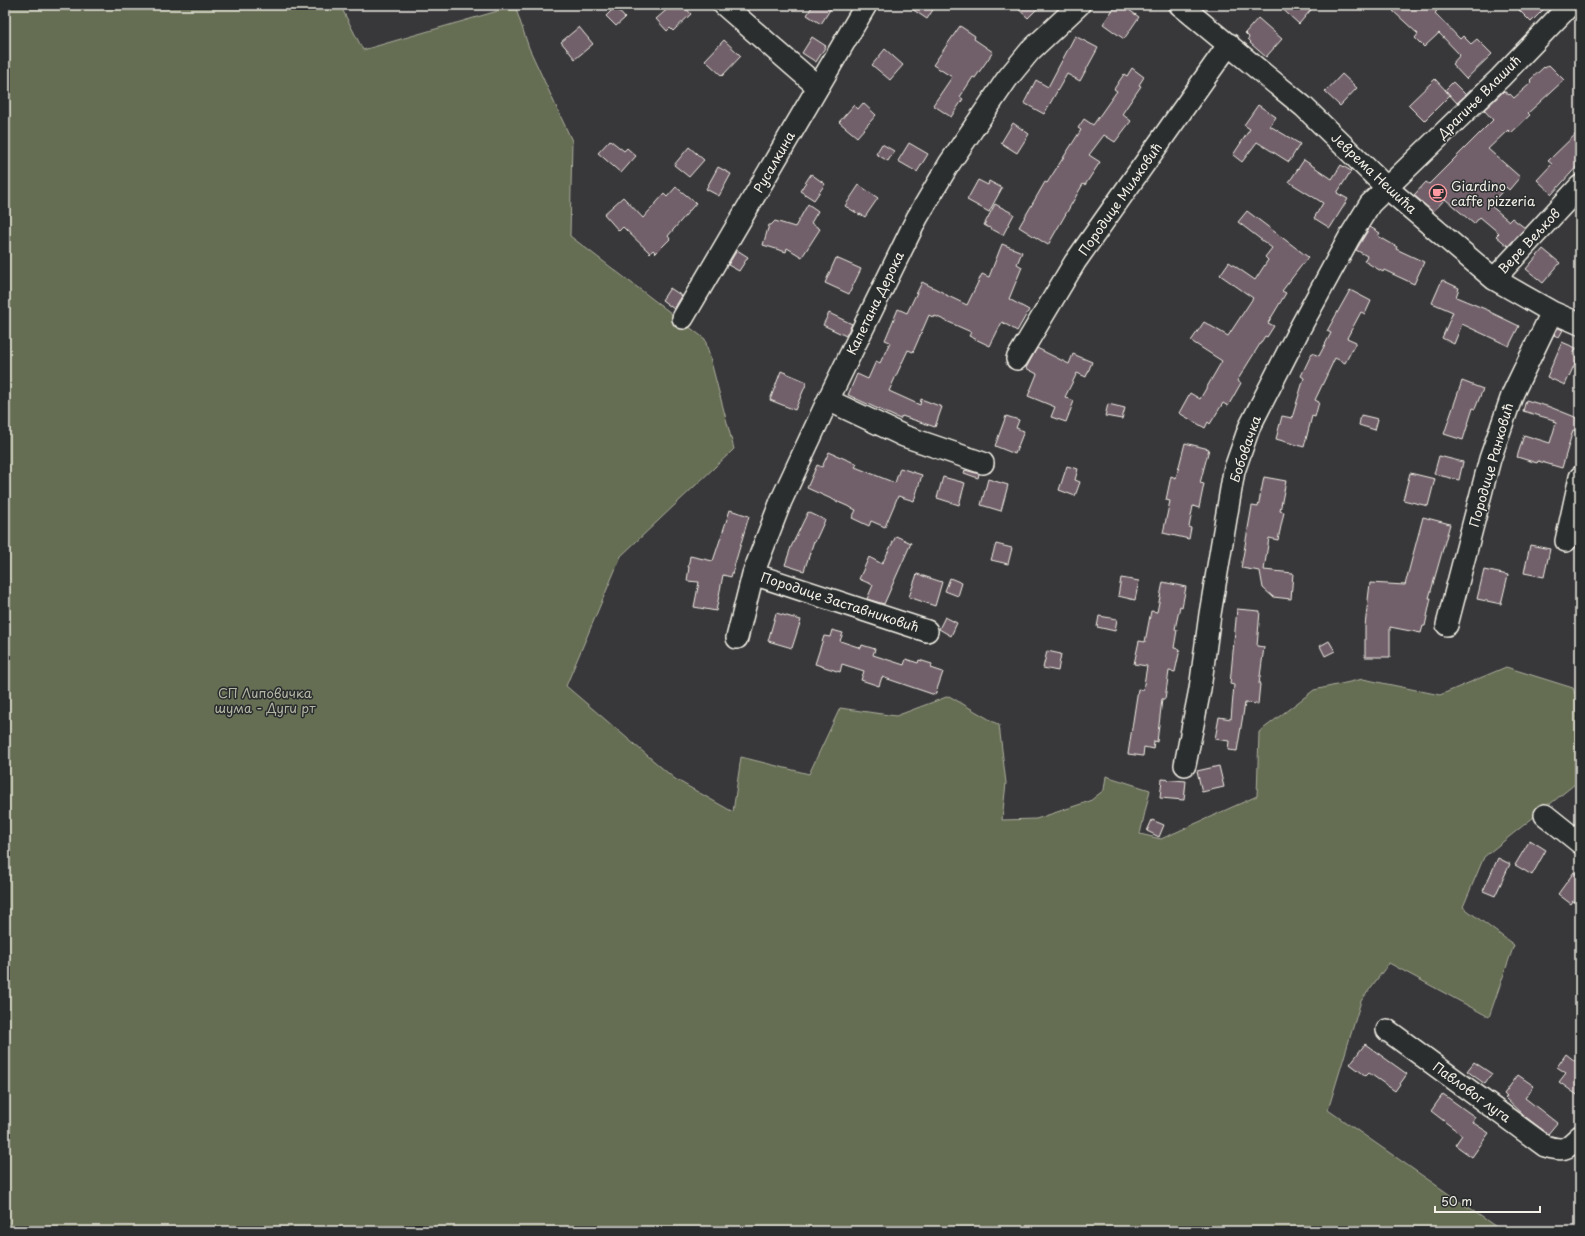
<svg xmlns="http://www.w3.org/2000/svg" width="1585" height="1236" viewBox="0 0 1585 1236" font-family="'Playpen Sans',sans-serif">
<style>
.green{fill:#656d53;stroke:#acaf9e}
.building{fill:#71606a;stroke:#f4f1e8}
.lines{fill:none;stroke-linecap:round;stroke-linejoin:round}
.minor-casing{stroke:#f4f1e8;stroke-width:24}
.minor{stroke:#2a2d2e;stroke-width:21}
.labels{text-anchor:middle;stroke-width:3;stroke-linejoin:round;paint-order:stroke}
.street-label{font-size:13px;fill:#f4f1e8;stroke:#2a2d2e}
.poi-label{font-size:13px;fill:#f4f1e8;stroke:#2a2d2e;text-anchor:start}
.park-label{font-size:13px;fill:#b4b6a5;stroke:#2a2d2e}
</style>
<rect width="100%" height="100%" fill="#38373a"/>
<filter id="ink" filterUnits="userSpaceOnUse"><feTurbulence type="fractalNoise" baseFrequency=".025" numOctaves="2"/><feDisplacementMap in="SourceGraphic" scale="8" xChannelSelector="R" yChannelSelector="G"/><feConvolveMatrix kernelMatrix="1 2 1 2 8 2 1 2 1" color-interpolation-filters="sRGB"/></filter>
<g filter="url(#ink)">
<!-- green -->
<path class="green" d="M5,5H340L363,50L515,6L529,48L572,141L570,236L705,339L734,449L621,556L566,686L675,779L733,812L741,757L809,774L840,708L896,716L949,696L999,725L1006,783L1002,820L1036,819L1090,801L1104,790L1106,776L1150,790L1140,834L1161,839L1257,796L1259,732L1314,690L1363,679L1440,695L1506,667L1573,688L1580,709V780L1484,857L1463,907L1514,945L1489,1017L1389,963L1361,1001L1328,1110L1502,1231H5Z"/>
<!-- building -->
<path class="building" d="M672,5H683L691,14L673,31L670,28L667,31L656,19Z
M813,5H833L821,24L807,15Z
M906,5H936L927,19Z
M1014,5H1041L1028,18Z
M1116,5H1122L1139,17L1124,39L1103,24Z
M1278,5H1315L1299,24Z
M1399,5H1430L1437,11L1435,13L1460,39L1463,36L1471,44L1477,39L1492,54L1466,79L1452,64L1460,55L1439,33L1424,47L1415,38L1418,34L1393,11Z
M1514,5H1548L1531,22Z
M615,7L625,18L616,26L606,16Z
M1258,18L1282,39L1266,57L1250,43L1251,42L1248,39L1249,37L1245,33Z
M960,26L975,36L974,39L993,52L975,78L973,77L960,97L963,99L951,117L933,105L952,77L933,65Z
M579,27L593,44L575,59L561,42Z
M1075,36L1098,48L1080,81L1067,74L1044,114L1024,103L1036,80L1048,87Z
M812,37L826,46L816,62L802,53Z
M724,40L741,56L722,76L705,60Z
M885,49L903,65L890,80L872,65Z
M1549,65L1564,80L1528,113L1530,115L1511,133L1508,130L1488,149L1520,177L1509,190L1506,187L1490,205L1509,221L1512,218L1525,228L1508,246L1496,236L1499,233L1480,217L1474,224L1445,199L1433,212L1414,195L1426,182L1429,184L1493,120L1484,110L1504,91L1509,95L1510,94L1514,98L1532,82L1530,80L1544,67L1545,68Z
M1132,68L1144,77L1139,85L1141,86L1122,114L1131,121L1115,142L1104,135L1089,155L1100,162L1085,185L1083,184L1048,245L1019,227L1045,182L1047,183L1081,130L1078,128L1084,119L1093,125L1117,91L1114,89L1124,74L1127,76Z
M1342,74L1357,88L1340,106L1325,92Z
M1435,79L1450,95L1424,121L1408,105Z
M1453,82L1466,95L1457,103L1445,90Z
M863,103L876,115L857,137L839,122L854,105L858,109Z
M1258,105L1276,117L1270,126L1300,144L1289,162L1257,142L1242,162L1233,155L1250,129L1244,125Z
M1013,123L1029,134L1017,153L1001,143Z
M1580,130V163L1552,194L1537,180L1552,164L1548,161Z
M610,140L624,151L627,148L636,156L621,173L598,153Z
M909,143L928,154L917,172L898,161Z
M882,144L894,151L888,161L876,154Z
M689,147L704,160L689,177L674,165Z
M1304,160L1332,179L1341,165L1351,171L1337,193L1348,199L1330,228L1314,218L1323,203L1289,182Z
M718,167L731,174L719,196L706,189Z
M811,174L825,184L814,200L800,191Z
M978,180L988,185L989,181L1002,188L989,212L967,200Z
M859,185L878,198L865,217L860,214V215L845,206Z
M676,187L696,203L668,236L670,239L656,253L653,250L650,253L623,227L619,231L604,214L623,197L643,218L664,194L667,197Z
M808,204L818,211L811,223L820,229L802,257L787,248L786,252L763,245L769,225H771L775,221L795,227Z
M995,204L1014,214L1003,235L984,225Z
M1247,211L1308,257L1282,291L1286,293L1268,323L1274,326L1267,337L1265,336L1237,381L1241,383L1228,406L1223,403L1210,424L1208,422L1205,428L1179,413L1190,393L1200,399L1222,361L1191,341L1204,322L1228,336L1253,298L1220,275L1229,262L1255,280L1268,260L1265,257L1272,248L1238,222Z
M1370,227L1380,233L1378,236L1397,247L1396,249L1424,262L1414,284L1384,270L1383,272L1364,261L1367,256L1356,250Z
M1002,244L1022,252L1017,264L1022,267L1009,299L1029,310L1017,331L1002,322L990,346L969,336L971,332L935,316L934,318L929,315L913,352L908,350L889,391L920,405L921,399L942,407L935,427L902,416L900,419L848,395L857,374L868,379L876,361L880,363L890,342L885,340L898,309L907,313L922,282L946,294V295L967,305L982,274L989,277Z
M1543,249L1560,263L1543,283L1526,269Z
M737,250L748,257L739,271L728,265Z
M836,258L861,269L849,294L825,283Z
M1442,280L1459,288L1456,297L1490,311V312L1519,326L1509,346L1462,324L1454,344L1442,338L1453,312L1432,303Z
M670,288L682,296L674,309L662,300Z
M1350,290L1371,301L1365,314L1361,312L1347,338L1356,342L1345,363L1335,358L1315,400L1319,402L1315,417L1312,416L1304,447L1276,439L1282,416L1292,418L1304,378L1301,376L1312,353L1319,356L1331,333L1327,331Z
M829,313L852,324L846,336L823,325Z
M1558,328L1563,330L1559,337L1554,335Z
M1562,342L1576,348L1573,355L1578,357L1565,385L1547,377Z
M1037,348L1069,364L1073,354L1092,362L1086,377L1077,373L1065,397L1074,401L1066,422L1051,417L1055,407L1028,396L1037,374L1026,368Z
M781,371L807,382L795,410L770,400Z
M1462,381L1483,389L1475,409L1473,408L1463,440L1444,434Z
M1526,400L1550,407L1580,419V432L1573,430L1562,468L1538,461L1537,463L1517,457L1524,435L1550,443L1556,423L1553,422L1554,420L1523,411Z
M1108,404L1125,408L1122,419L1105,416Z
M1361,415L1378,419L1375,430L1359,425Z
M1006,416L1019,420L1016,428L1024,431L1015,454L995,446Z
M1185,443L1209,449L1200,483L1204,484L1199,508L1193,506L1189,527L1191,528L1189,539L1163,533L1170,501L1166,500L1171,476L1176,478Z
M829,452L857,464L855,467L895,483L900,468L922,475L914,501L898,496L885,527L871,521L869,526L852,518L856,510L807,488L817,465L822,467Z
M1439,456L1463,462L1459,480L1434,474Z
M1067,466L1078,469L1075,480L1080,482L1075,496L1059,490Z
M965,470L979,474L978,478L964,473Z
M1410,473L1435,479L1428,506L1403,500Z
M943,477L965,483L959,505L937,498Z
M1264,477L1286,481L1280,511L1284,512L1278,540L1269,538L1264,570L1293,573L1291,599L1273,597L1263,588L1260,571L1241,568L1252,506L1258,507Z
M988,479L1008,485L1001,511L981,505Z
M730,510L749,516L731,577L723,575L716,611L694,607L699,582L687,581L689,567H688L690,556L713,561Z
M808,512L825,520L815,542L814,541L804,571L785,565L791,547Z
M1423,517L1450,524L1429,598H1431L1425,626H1423L1421,633L1390,627V657H1365V626L1370,583L1405,585Z
M896,536L911,543L884,604L867,599L873,585L859,579L869,557L882,564Z
M996,544L1012,548L1008,564L991,560Z
M1530,545L1550,549L1544,577L1524,573Z
M1484,570L1508,575L1501,604L1477,599Z
M917,574L942,582L935,606L909,597Z
M950,578L962,583L958,596L945,591Z
M1121,578L1139,581L1135,600L1118,596Z
M1163,582L1186,587L1182,607L1180,606L1175,629L1177,630L1174,648L1180,649L1175,672L1169,671L1165,699H1162L1157,742L1154,741L1153,749L1144,747L1143,756L1128,754L1138,689L1143,690L1147,666L1134,664L1139,641L1145,642L1151,611L1157,612Z
M1237,609L1260,611L1257,646L1264,647L1259,684H1260L1258,704L1245,703L1237,751L1228,750L1229,741L1215,739L1219,717L1231,719L1234,685L1230,684Z
M776,613L801,620L792,648L768,641Z
M1099,616L1117,619L1115,631L1097,627Z
M945,617L957,623L951,636L939,629Z
M832,630L843,633L840,641L861,648L862,645L875,649L873,655L904,665L906,659L918,663L919,660L932,664L931,668L943,672L935,695L882,677L879,686L861,680L864,671L842,664L840,672L815,664L824,636L830,637Z
M1329,641L1335,651L1325,656L1320,646Z
M1047,651L1061,654L1058,671L1043,668Z
M1219,766L1224,787L1202,792L1197,771Z
M1162,779L1186,781L1184,800L1160,798Z
M1152,820L1164,825L1159,837L1147,831Z
M1530,840L1546,850L1532,875L1515,865Z
M1498,858L1510,864L1495,896L1483,891Z
M1574,872L1580,877V897L1576,902L1573,901L1571,904L1558,894Z
M1365,1044L1407,1074L1395,1091L1369,1073L1366,1076L1350,1064Z
M1566,1054L1580,1065V1097L1559,1082L1566,1073L1557,1067Z
M1474,1062L1492,1074L1485,1084L1467,1071Z
M1518,1075L1534,1086L1525,1098L1557,1123L1548,1134L1523,1115L1505,1098L1507,1097L1504,1094Z
M1443,1094L1475,1117L1472,1122L1489,1133L1472,1157L1455,1145L1462,1135L1431,1111Z"/>
<g class="lines">
<defs>
<path id="minor" d="M724,5L818,87
M1180,5L1304,107L1387,188L1494,279L1552,312L1580,324
M1494,279L1580,186
M683,318L866,5
M1017,359L1075,262L1229,44
M828,400L904,436L983,463
M1566,541L1580,477
M753,574L927,631
M1447,625L1490,459L1513,393L1552,312
M737,638L753,574L781,501L828,400L917,218L949,164L1007,79L1030,51L1079,5
M1185,765L1200,689L1210,614L1234,471L1249,428L1300,328L1349,238L1370,204L1500,78L1570,5
M1545,815L1580,843
M1387,1030L1545,1146C1565,1152 1566,1149 1580,1136"/>
</defs>
<!-- minor casing -->
<use href="#minor" class="minor-casing"/>
<!-- minor -->
<use href="#minor" class="minor"/>
</g>
</g>
<!-- icons -->
<defs>
<symbol id="cafe-ring" viewBox="-11 -11 22 22"><circle r="9.5" fill="#2a2d2e" stroke="#ff9aa2" stroke-width="1.5"/><path d="M-5.5-4.5H6V0H3Q3 3.5 0 3.5H-2.5Q-5.5 3.5-5.5 0ZM3-3.2v2h1.7v-2ZM-6 4.5H4V6H-6Z" fill="#ff9aa2"/></symbol>
</defs>
<g fill-rule="evenodd">
<use href="#cafe-ring" x="1428" y="183" width="20" height="20"/>
</g>
<g class="labels">
<!-- street labels -->
<g class="street-label">
<text transform="translate(1479 97) rotate(-45)" y="5">Драгиње Влашић</text>
<text transform="translate(774 162) rotate(-60)" y="5">Русалкина</text>
<text transform="translate(1374 173) rotate(43)" y="5">Јеврема Нешића</text>
<text transform="translate(1120 199) rotate(-55)" y="5">Породице Миљковић</text>
<text transform="translate(1529 241) rotate(-47)" y="5">Вере Вељков</text>
<text transform="translate(875 303) rotate(-64)" y="5">Капетана Дерока</text>
<text transform="translate(1245 449) rotate(-71)" y="5">Бобовачка</text>
<text transform="translate(1491 465) rotate(-74)" y="5">Породице Ранковић</text>
<text transform="translate(840 602) rotate(18)" y="5">Породице Заставниковић</text>
<text transform="translate(1472 1092) rotate(36)" y="5">Павловог луга</text>
</g>
<!-- poi labels -->
<g class="poi-label">
<text x="1451" y="191">Giardino<tspan x="1451" dy="15">caffe pizzeria</tspan></text>
</g>
<!-- park labels -->
<g class="park-label">
<text x="265" y="698">СП Липовичка<tspan x="265" dy="15">шума - Дуги рт</tspan></text>
</g>
</g>
<!-- margin -->
<rect width="1585" height="1236" fill="none" stroke="#2a2d2e" stroke-width="20"/>
<rect x="10" y="10" width="1565" height="1216" fill="none" stroke="#f4f1e8" stroke-width="1.5" filter="url(#ink)"/>
<!-- scale -->
<path d="M1435 1206v6h105v-6" fill="none" stroke="#f4f1e8" stroke-width="2"/>
<text x="1441" y="1206" font-size="12" fill="#f4f1e8" stroke="#2a2d2e" stroke-width="3" paint-order="stroke">50 m</text>
</svg>
